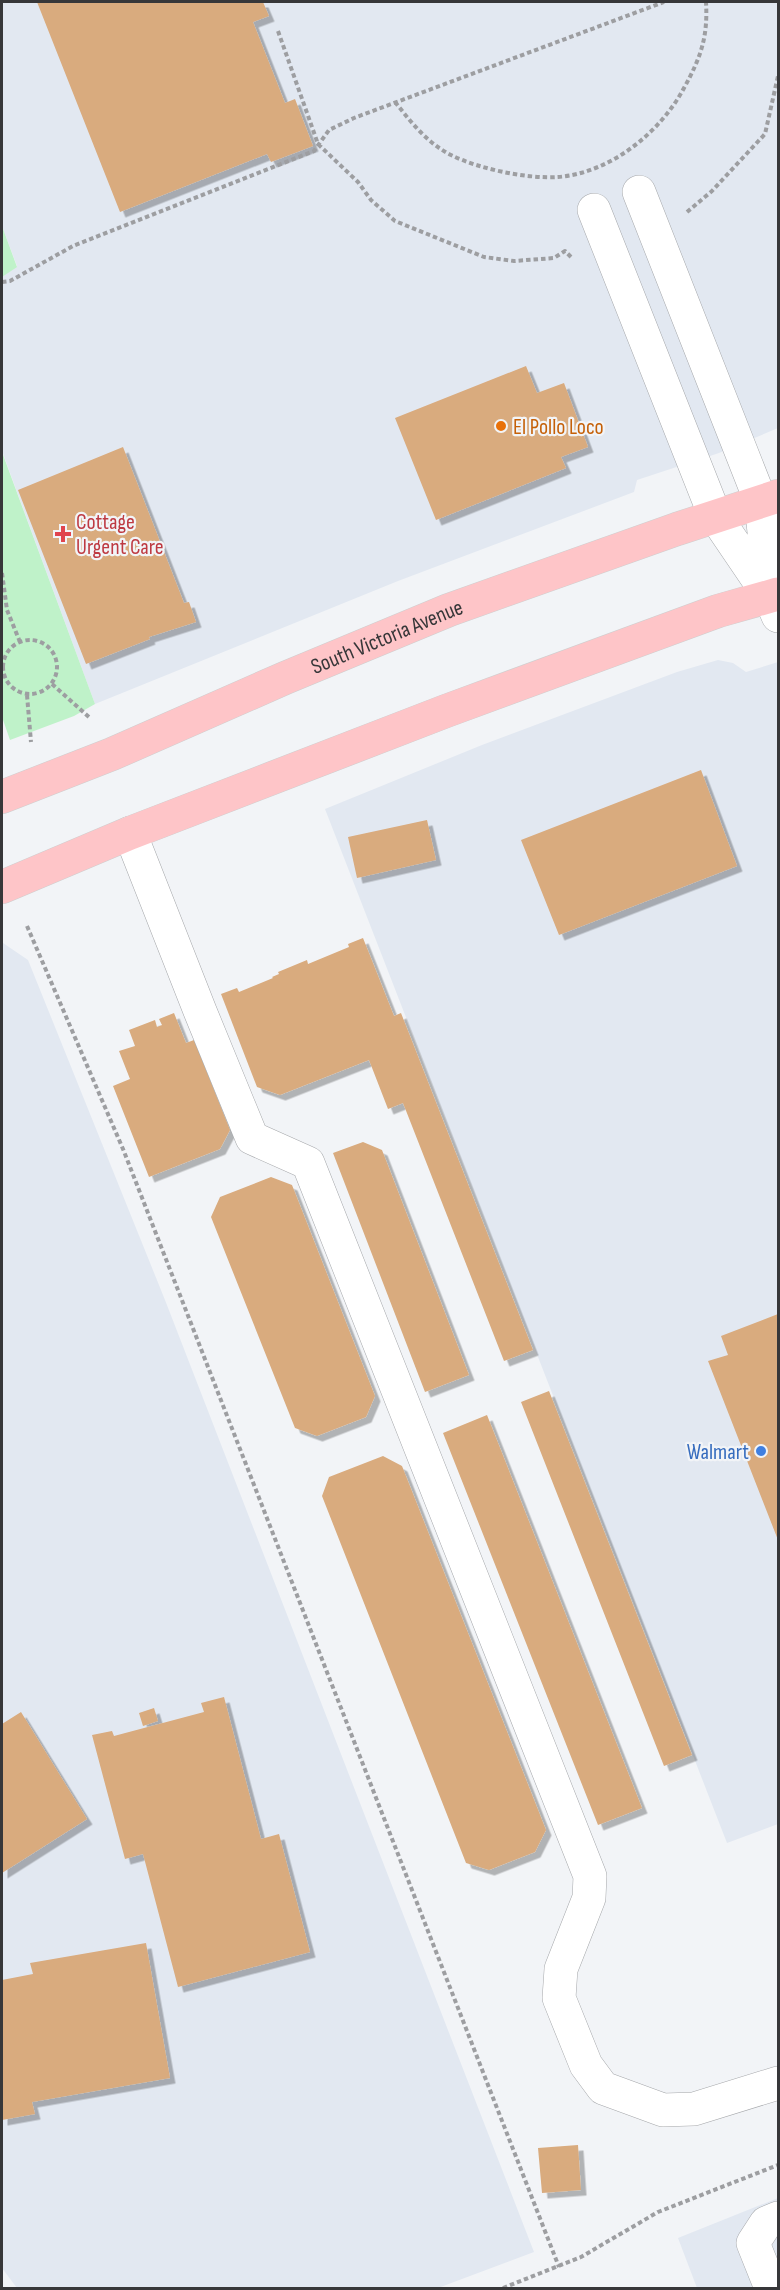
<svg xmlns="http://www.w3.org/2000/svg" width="780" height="2290" viewBox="0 0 780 2290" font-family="'Sofia Sans Condensed',sans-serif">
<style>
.built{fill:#e2e8f1}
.green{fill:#bff2c9}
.building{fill:#d9ab7e;filter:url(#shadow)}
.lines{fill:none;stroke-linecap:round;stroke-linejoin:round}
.minor-casing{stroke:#a6a8ab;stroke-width:34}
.major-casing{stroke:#cfcfcf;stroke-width:34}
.path{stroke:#9d9ea1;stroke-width:4;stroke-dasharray:4.5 3;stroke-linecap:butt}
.minor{stroke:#fff;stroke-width:33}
.major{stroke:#fec5c8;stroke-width:33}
.food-dot{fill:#e8710a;stroke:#f2f4f7;stroke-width:2}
.health-dot{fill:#e0444e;stroke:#f2f4f7;stroke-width:2}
.shop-dot{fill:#3f7fe0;stroke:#f2f4f7;stroke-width:2}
.labels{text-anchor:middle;stroke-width:4.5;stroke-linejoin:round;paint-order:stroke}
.food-label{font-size:22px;fill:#c56008;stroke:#f2f4f7;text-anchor:start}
.health-label{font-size:22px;fill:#be3a42;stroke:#f2f4f7;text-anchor:start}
.street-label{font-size:22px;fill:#373739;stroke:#f2f4f7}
.shop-label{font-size:22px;fill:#366cbe;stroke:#f2f4f7;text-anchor:end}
</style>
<defs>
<filter id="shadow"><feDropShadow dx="5.5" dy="5.5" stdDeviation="0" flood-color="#0004"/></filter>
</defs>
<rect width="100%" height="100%" fill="#f2f4f7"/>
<!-- built -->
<path class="built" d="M2,2H778V428L719,453L637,480L634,492L398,581L95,704L2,451V277L17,266L2,226Z
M718,660L733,663L746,672L778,662V1824L727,1843L325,809L482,745L677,672Z
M3,943L28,960L165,1300L534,2252L438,2288H17L2,2268V944Z
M778,2198V2288H697L678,2238Z"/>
<!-- green -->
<path class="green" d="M2,226L17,267L2,277Z
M2,452L95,704L74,716L10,740L2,717Z"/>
<!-- building -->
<path class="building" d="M37,2H263L269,16L253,22L285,103L295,99L313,146L271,162L267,154L120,212Z
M526,366L537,393L564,383L588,447L561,457L566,468L436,520L395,418Z
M123,447L184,603L189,602L196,622L149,637L150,639L86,664L18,490Z
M701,770L737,866L559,935L521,840Z
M427,820L436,860L357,878L348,837Z
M363,938L394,1016L401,1013L533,1350L504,1361L403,1103L388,1109L369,1060L280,1095L257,1087L221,994L237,988L239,992L273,978L272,977L279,974L278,972L307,960L308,964L349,947L348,944Z
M174,1013L186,1043L194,1040L230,1130L220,1149L149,1177L113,1086L130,1079L119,1051L135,1046L129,1030L155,1020L157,1027L162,1025L159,1019Z
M363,1142L382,1150L469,1375L425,1392L333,1153Z
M271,1177L292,1185L375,1396L366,1417L317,1436L295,1428L211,1217L220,1197Z
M778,1314V1540L708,1361L728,1355L721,1336Z
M549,1391L692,1755L664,1766L521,1402Z
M487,1415L642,1808L598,1825L443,1433Z
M383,1456L402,1466L546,1830L535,1852L489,1870L466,1863L322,1496L329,1477Z
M224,1697L261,1839L279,1834L310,1952L178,1987L143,1854L125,1859L92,1735L112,1731L114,1736L204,1712L201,1703Z
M154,1708L158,1721L143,1726L139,1713Z
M21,1712L87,1819L2,1873V1724Z
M146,1943L170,2078L32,2102L35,2114L2,2120V1980L33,1974L30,1963Z
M578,2145L581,2190L542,2193L538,2148Z"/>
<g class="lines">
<defs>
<path id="minor" d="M639,192L761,502L770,593
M594,210L715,516L770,597L778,616
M130,833L200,1011L252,1138L308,1163L590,1876L589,1898L561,1969L559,1998L586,2065L603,2088L663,2110L694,2109L778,2083
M771,2288L753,2243L766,2223L778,2218"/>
<g id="major">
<path id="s1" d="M2,797L112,754L285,678L449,610L677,529L778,496"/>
<path d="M2,887L130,833L446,711L718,611L778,594"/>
</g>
</defs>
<!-- minor casing -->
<use href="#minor" class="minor-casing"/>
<!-- major casing -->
<use href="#major" class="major-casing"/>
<!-- path -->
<path class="path" d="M278,31L318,144L358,182L371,200L395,221L484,257L514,261L554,258L565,251L573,259
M395,102C411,122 427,143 451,155C479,169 527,179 558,177C610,173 660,133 684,88C701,57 708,37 706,2
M687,212L712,191L765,134L778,76
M2,282L10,281L73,246L314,151L329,130L354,118L664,2
M2,573L7,610L20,642
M3 667a27 27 0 1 1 54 0a27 27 0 1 1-54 0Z
M52,684L90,718
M27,695L31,742
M27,926L123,1149L559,2267
M503,2288L581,2257L658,2212L778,2165"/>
<!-- minor -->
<use href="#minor" class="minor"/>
<!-- major -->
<use href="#major" class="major"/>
</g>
<!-- markers -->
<circle class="food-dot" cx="501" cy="426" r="6"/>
<path class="health-dot" d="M60 525h6v6h6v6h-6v6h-6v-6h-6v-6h6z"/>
<circle class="shop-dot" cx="761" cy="1451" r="6"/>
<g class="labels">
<!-- food labels -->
<g class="food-label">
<text x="513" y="434">El Pollo Loco</text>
</g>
<!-- health labels -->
<g class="health-label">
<text x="76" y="529">Cottage<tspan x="76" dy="25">Urgent Care</tspan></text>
</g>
<!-- street labels -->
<g class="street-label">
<text dy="8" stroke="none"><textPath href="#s1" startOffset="417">South Victoria Avenue</textPath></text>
</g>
<!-- shop labels -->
<g class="shop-label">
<text x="749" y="1459">Walmart</text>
</g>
</g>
<!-- border -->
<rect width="780" height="2290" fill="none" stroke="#373739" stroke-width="6"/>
</svg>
